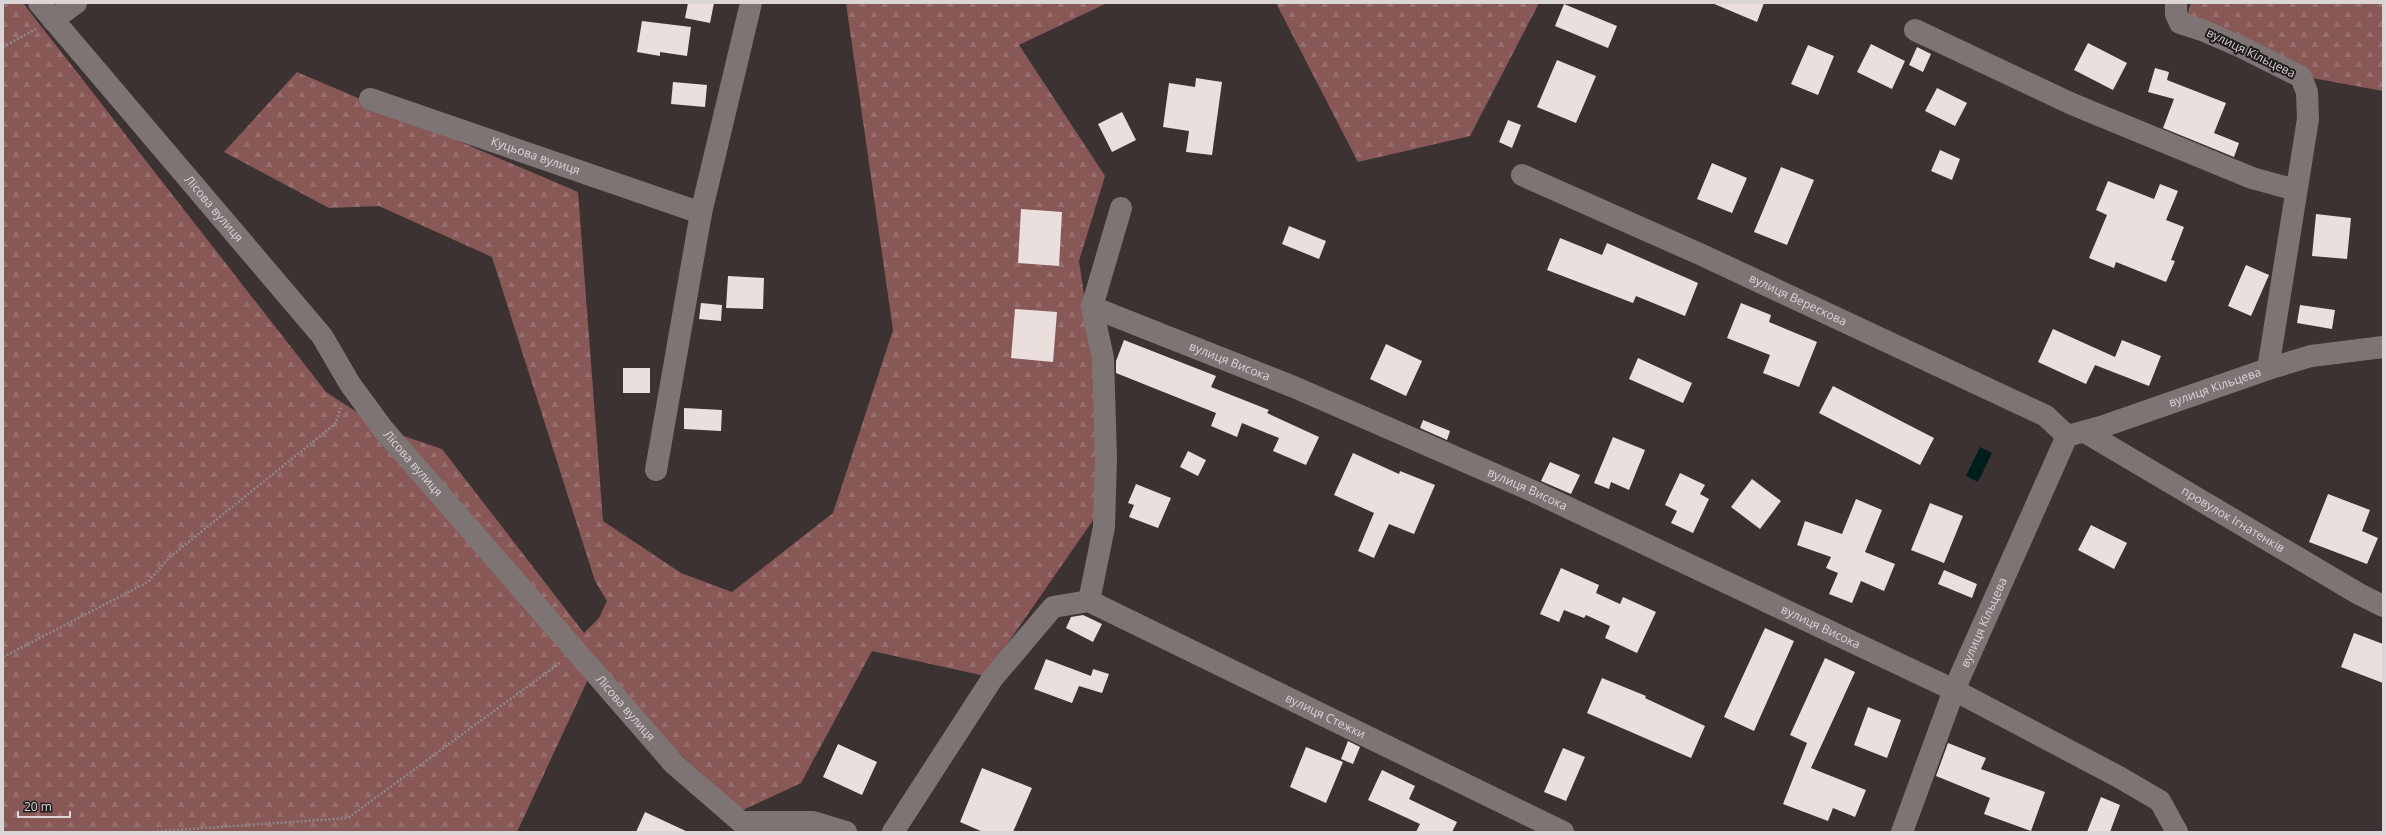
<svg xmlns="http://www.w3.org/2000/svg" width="2386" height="835" viewBox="0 0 2386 835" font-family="'Open Sans',sans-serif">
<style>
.forest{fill:url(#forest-firs)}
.water{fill:#001e1c}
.building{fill:#ebdfde}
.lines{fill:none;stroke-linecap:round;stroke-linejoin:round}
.path{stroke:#8f8787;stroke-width:2.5;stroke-dasharray:2 2;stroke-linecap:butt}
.minor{stroke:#7f7474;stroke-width:22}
.labels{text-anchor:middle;stroke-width:4;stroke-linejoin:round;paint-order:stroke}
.street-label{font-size:12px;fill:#dbd5d5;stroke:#201b1b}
</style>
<defs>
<pattern id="forest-firs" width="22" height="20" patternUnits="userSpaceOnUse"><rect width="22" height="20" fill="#885857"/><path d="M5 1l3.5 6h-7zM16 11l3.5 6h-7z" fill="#986f6e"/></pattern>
</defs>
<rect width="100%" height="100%" fill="#3c3232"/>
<!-- forest -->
<path class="forest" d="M3,3H23L326,392L383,429L442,449L584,633L599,618L607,601L595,581L492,257L379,206L329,208L224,152L297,72L578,192L603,521L681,573L732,592L833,513L893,330L846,3H1107L1019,45L1105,176L1079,261L1100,404L1098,513L985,676L872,651L801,783L743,810L590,675L517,832H3Z
M1276,3H1539L1470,136L1358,162Z
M2191,3H2383V91L2312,78L2187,14Z"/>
<!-- water -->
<path class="water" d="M1980,447L1992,453L1978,482L1966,476Z"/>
<!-- building -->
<path class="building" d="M688,3H714L710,23L685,18Z
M1712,3H1764L1757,22Z
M1564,4L1617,26L1608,48L1555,26Z
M642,21L691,27L687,56L660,52V56L637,52Z
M2088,43L2127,63L2113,90L2074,70Z
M1871,44L1905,61L1892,89L1857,72Z
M1808,45L1834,56L1818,95L1791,84Z
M1917,47L1931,54L1923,72L1909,65Z
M1557,60L1596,76L1576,123L1537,107Z
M2155,68L2169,72L2167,80L2226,103L2214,133L2239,143L2234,157L2163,128L2174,99L2148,92Z
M1196,78L1222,82L1212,155L1186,152L1189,131L1163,127L1169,83L1195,87Z
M673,82L707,85L705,107L671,104Z
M1937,88L1967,103L1955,126L1925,111Z
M1122,112L1136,140L1112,152L1098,124Z
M1508,120L1521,125L1512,148L1499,142Z
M1940,150L1960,159L1952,180L1931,171Z
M1712,163L1747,178L1732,213L1697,199Z
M1781,167L1814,180L1787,245L1754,232Z
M2108,181L2154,199L2160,184L2178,191L2166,220L2184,227L2171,260L2175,261L2166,282L2116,262L2114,268L2089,258L2107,215L2096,210Z
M1021,209L1062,212L1059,266L1018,263Z
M2316,214L2351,218L2347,259L2312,256Z
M1289,226L1326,241L1319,259L1282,244Z
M1560,238L1602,255L1607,243L1698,283L1685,316L1636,296L1633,303L1547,270Z
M2246,265L2269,275L2251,316L2228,306Z
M728,276L764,278L763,309L726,308Z
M701,303L722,305L721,321L699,319Z
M1741,303L1771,315L1769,322L1817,342L1799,387L1763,373L1770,355L1727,338Z
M2300,305L2335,310L2332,329L2297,323Z
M1015,309L1057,312L1053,362L1011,358Z
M2053,329L2115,357L2122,340L2161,356L2149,386L2095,365L2086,384L2038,362Z
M1124,340L1216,376L1211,387L1269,410L1267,413L1319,437L1306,465L1273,451L1279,438L1242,423L1237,437L1211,426L1216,413L1116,373V361Z
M1386,344L1422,361L1406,396L1370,379Z
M1638,358L1692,383L1683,403L1629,379Z
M623,368H650V393H623Z
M1833,386L1934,438L1920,465L1819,413Z
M684,408L722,410L721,431L684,429Z
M1423,420L1450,431L1447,440L1420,428Z
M1613,437L1645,450L1629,490L1611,482L1609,489L1594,483Z
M1188,451L1206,460L1198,476L1180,467Z
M1353,453L1399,474L1400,471L1435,485L1414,534L1389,524L1374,558L1358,551L1374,513L1334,495Z
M1550,462L1580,475L1571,494L1541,481Z
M1680,473L1705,485L1700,494L1709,499L1693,533L1671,523L1677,511L1665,505Z
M1752,479L1781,501L1760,529L1731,507Z
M1136,484L1171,498L1158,528L1129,517L1134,505L1128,503Z
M2328,494L2370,510L2362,531L2378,538L2367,564L2309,542Z
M1856,499L1882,510L1865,552L1895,564L1884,591L1861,581L1852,603L1829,594L1838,573L1826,568L1831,557L1797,545L1805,521L1842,534Z
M1930,503L1963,516L1944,563L1911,550Z
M2091,525L2127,543L2114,569L2078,550Z
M1561,568L1599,585L1596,593L1620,604L1623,597L1656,612L1637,653L1605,638L1610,626L1586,615L1584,618L1564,610L1559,622L1540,614Z
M1944,570L1977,584L1972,598L1938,584Z
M1083,615L1102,624L1093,642L1066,628L1071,617Z
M1765,628L1794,641L1754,731L1724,717Z
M2354,633L2383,644V683L2341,667Z
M1825,658L1855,672L1811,768L1866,790L1855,817L1833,808L1828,821L1783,804L1807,743L1790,735Z
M1046,659L1091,676L1093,669L1109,674L1102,693L1079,686L1072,703L1034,689Z
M1602,678L1646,696L1645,698L1705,726L1691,758L1587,713Z
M1868,707L1901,720L1887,758L1854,745Z
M1348,741L1360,747L1353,764L1341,759Z
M1948,743L1986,758L1981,769L2045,792L2031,831L1984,814L1990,798L1936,776Z
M838,744L877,762L862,795L823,777Z
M1306,747L1343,762L1326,803L1290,787Z
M1563,748L1585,757L1566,801L1544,792Z
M982,768L1032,788L1013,832H983L960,822Z
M1382,770L1415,786L1409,799L1457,822L1452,832H1416L1420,824L1368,800Z
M2101,797L2120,805L2110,832H2087Z
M645,812L688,832H636Z"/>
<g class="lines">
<!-- path -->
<path class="path" d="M3,47L36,29
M3,657L148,582L170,557L335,424L342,405
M149,832L348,818L561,662"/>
<!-- minor -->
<g class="minor">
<path id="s1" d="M39,3L322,336L350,384L383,429L674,764L741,822H813L846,832"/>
<path d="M53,20L76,3"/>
<path d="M1915,30L2072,104L2252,178L2296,190"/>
<path id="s2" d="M370,99L701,213"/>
<path id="s3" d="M1522,175L1702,255L2046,416L2067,436"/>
<path id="s4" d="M1092,307L1294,387L1535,492L1954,690L2119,777L2160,801L2177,832"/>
<path d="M2268,369L2311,356L2383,347"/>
<path id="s5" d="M2085,432L2359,594L2383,606"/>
<path d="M656,470L701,213L751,3"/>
<path id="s6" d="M1089,601L1563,832"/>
<path d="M893,832L992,679L1053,607L1089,601L1104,527L1106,458L1103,358L1092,307L1121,208"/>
<path id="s7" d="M1902,832L1954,690L2067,436L2104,426L2268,369L2308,119L2307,92L2301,77L2239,46L2202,30L2180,23L2176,14V3"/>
</g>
</g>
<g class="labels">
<!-- street labels -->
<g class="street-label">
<text transform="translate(2251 53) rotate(26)" y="4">вулиця Кільцева</text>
<text dy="4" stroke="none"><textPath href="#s2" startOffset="175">Куцьова вулиця</textPath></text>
<text dy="4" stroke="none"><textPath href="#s1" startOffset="270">Лісова вулиця</textPath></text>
<text dy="4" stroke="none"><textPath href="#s3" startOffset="303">вулиця Верескова</textPath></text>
<text dy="4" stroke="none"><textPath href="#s4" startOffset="148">вулиця Висока</textPath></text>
<text dy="4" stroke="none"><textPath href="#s7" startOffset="585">вулиця Кільцева</textPath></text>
<text dy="4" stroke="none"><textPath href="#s1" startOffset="594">Лісова вулиця</textPath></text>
<text dy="4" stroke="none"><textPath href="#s4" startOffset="472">вулиця Висока</textPath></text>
<text dy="4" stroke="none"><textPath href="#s5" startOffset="172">провулок Ігнатенків</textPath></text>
<text dy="4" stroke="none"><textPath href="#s7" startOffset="225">вулиця Кільцева</textPath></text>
<text dy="4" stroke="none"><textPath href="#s4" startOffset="796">вулиця Висока</textPath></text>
<text dy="4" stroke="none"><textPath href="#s1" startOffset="918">Лісова вулиця</textPath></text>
<text dy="4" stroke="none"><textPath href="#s6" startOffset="263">вулиця Стежки</textPath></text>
</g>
</g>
<!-- border -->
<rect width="2386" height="835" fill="none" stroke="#dbd5d5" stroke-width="8"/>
<!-- scale -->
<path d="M18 811v6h52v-6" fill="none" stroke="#dbd5d5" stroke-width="2"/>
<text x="24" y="811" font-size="12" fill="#dbd5d5" stroke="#201b1b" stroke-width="3" paint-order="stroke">20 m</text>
</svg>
